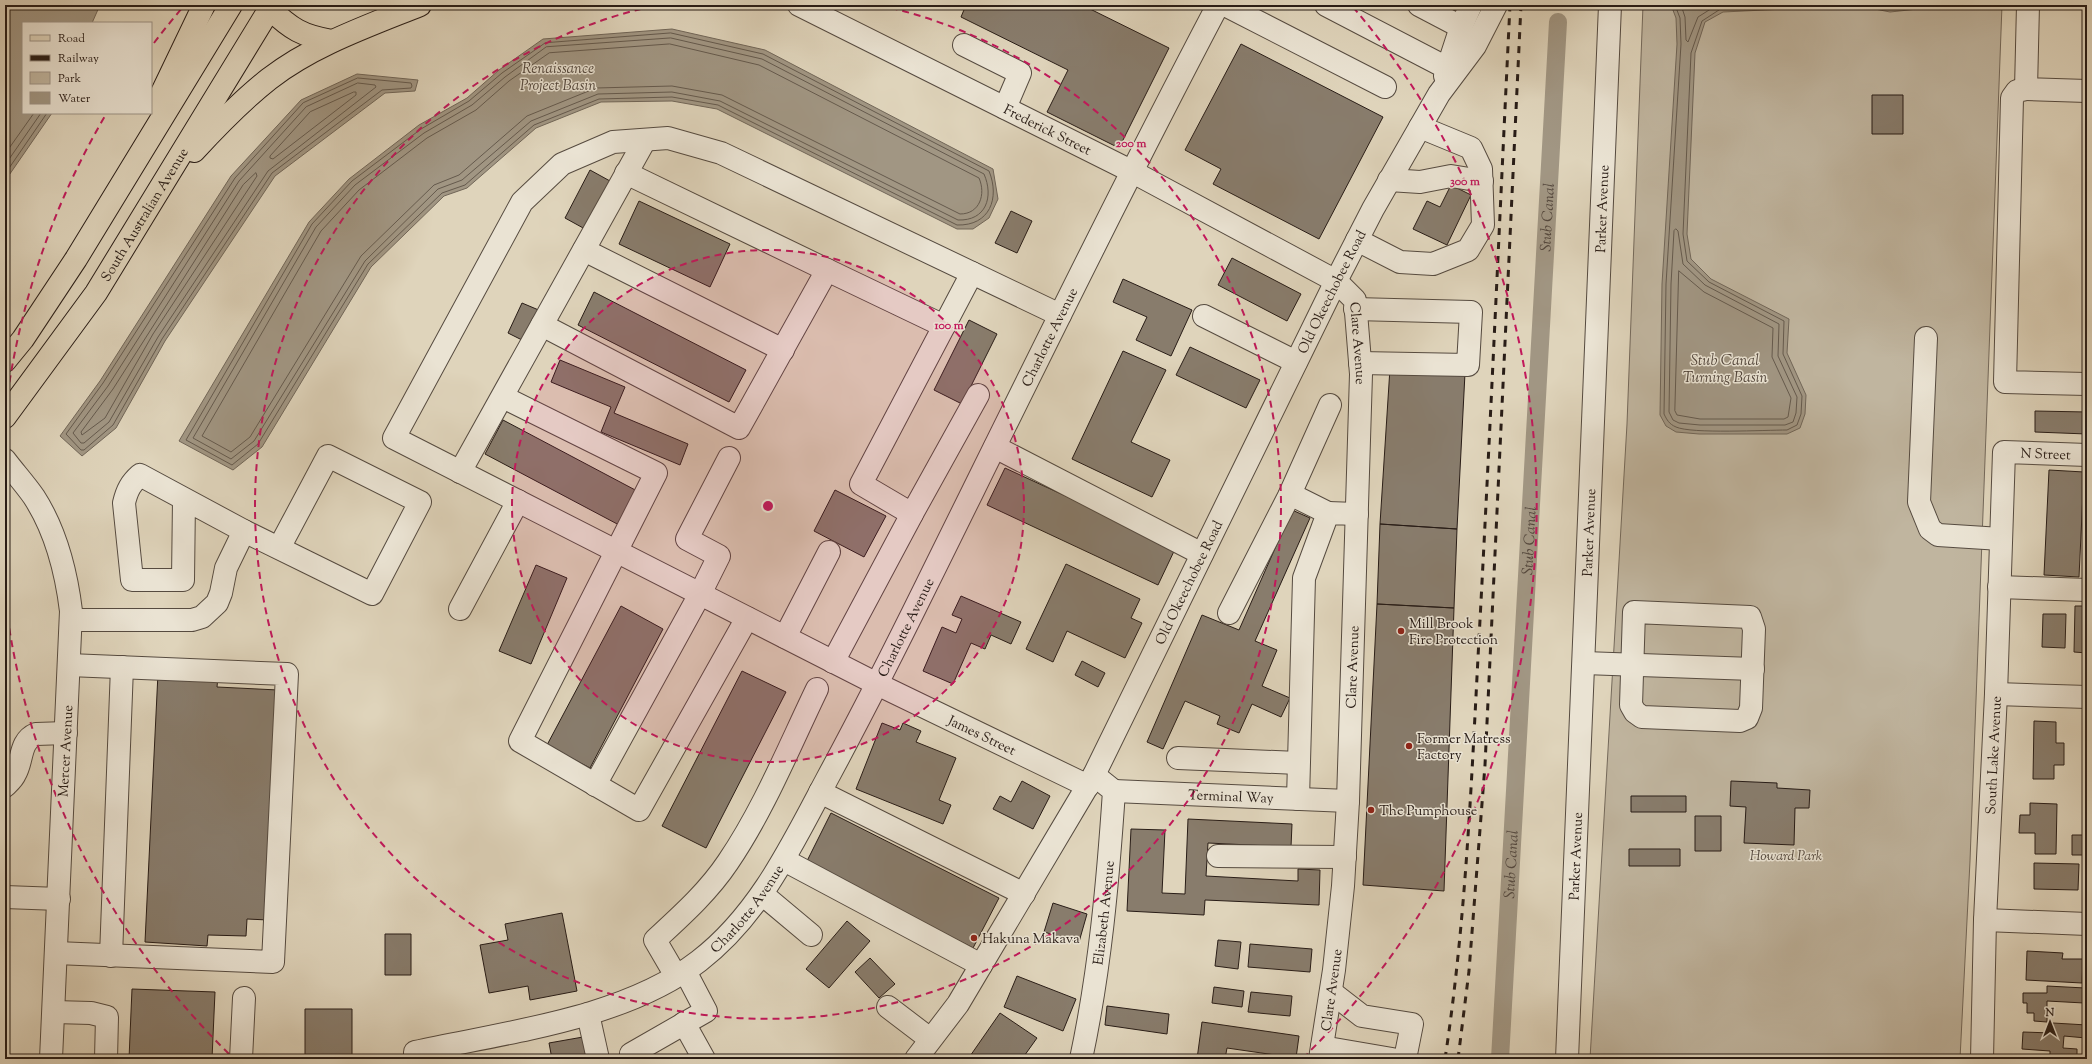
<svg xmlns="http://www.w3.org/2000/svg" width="2092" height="1064" viewBox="0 0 2092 1064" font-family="'Sorts Mill Goudy',serif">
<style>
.green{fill:#c0b59f;stroke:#74695b}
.water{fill:#a19683;stroke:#716658}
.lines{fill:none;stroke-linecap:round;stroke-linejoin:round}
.shore{stroke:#655a4d;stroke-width:1}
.canal{stroke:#a19683;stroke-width:18}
.building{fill:#887c6c;stroke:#291d17}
.minor-casing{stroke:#564b40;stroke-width:24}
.major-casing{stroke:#291d17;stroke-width:24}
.minor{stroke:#eae3d3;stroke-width:22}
.major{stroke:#dfd4bb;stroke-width:22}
.rail{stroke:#291d17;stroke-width:3;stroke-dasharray:7 7;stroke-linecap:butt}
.ring{fill:none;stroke:#c2185b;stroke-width:2;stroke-dasharray:7 5}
.poi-dot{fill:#8f2418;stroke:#eae3d3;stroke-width:1.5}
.labels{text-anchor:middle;stroke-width:3;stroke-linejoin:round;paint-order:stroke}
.street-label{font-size:14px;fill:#291d17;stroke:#eae3d3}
.poi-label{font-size:14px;fill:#291d17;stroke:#eae3d3;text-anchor:start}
.park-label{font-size:14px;font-style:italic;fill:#564b40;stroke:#eae3d3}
.water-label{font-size:15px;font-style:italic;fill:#53473d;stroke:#eae3d3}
.centre{fill:#c2185b;stroke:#eae3d3;stroke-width:2}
.ring-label{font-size:12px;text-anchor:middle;font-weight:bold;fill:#c2185b;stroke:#eae3d3;stroke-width:3;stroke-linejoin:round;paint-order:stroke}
</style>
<rect width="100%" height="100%" fill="#dfd4bb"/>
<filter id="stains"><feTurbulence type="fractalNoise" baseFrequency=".005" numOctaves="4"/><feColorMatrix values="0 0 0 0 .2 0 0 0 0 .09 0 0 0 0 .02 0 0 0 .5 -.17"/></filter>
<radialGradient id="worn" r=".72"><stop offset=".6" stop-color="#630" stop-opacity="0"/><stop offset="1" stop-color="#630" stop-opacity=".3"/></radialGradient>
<!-- green -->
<path class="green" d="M1643,5H2002L1970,861L1960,1059H1590L1627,424Z"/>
<!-- water -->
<path class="water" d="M5,5H100L92,23H23V113H52L5,181Z
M1671,5H1799L1785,9L1723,12L1705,22L1695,53L1687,234L1691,259L1711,279L1789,319L1787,353L1806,395L1805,414L1800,428L1787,434H1699L1676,432L1666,426L1660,415L1662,284L1677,44L1676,18Z
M1855,5H1941L1936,7L1890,12Z
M672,29L765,50L993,169L998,199L989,218L973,229H957L717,109L672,101L601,102L536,128L467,188L444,196L371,267L262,447L233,470L179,441L309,222L349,179L419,125L467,98L499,70L543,39Z
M357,74L418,80L415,91L385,93L275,176L165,341L116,428L82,456L60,436L100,381L231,176L301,100Z"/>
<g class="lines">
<!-- shore -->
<path class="shore" d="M1675,5L1680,18L1681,44L1666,284L1664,414C1667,420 1669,424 1676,427C1691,434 1766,430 1787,430L1797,425L1801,414L1802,396L1783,354L1784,321L1709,282L1687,261L1683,234L1691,53L1702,21L1722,8L1781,5
M1681,5L1685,17L1686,40L1688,42L1698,17L1717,5
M1877,5L1890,7L1917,5
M671,33L763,54L989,171C1000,198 990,226 957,225L718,105L672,97L599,99L534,125L465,185L442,193L368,264L258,444L232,465L186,440L312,224L352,181L421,129L469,101L502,73L545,43Z
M671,38L762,59L984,174C994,197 986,221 958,220L720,101L672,92L598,94L531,121L462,180L438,189L365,261L254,441L231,459L193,438L316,227L355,185L424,133L472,105L505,77L546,47Z
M670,44L759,65L979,178C986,194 980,214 960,214L722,95L672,86L596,88L527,116L459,175L434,185L361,256L250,437L231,452L202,436L321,231L359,190L427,138L476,110L509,81L549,53Z
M358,78L411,83L412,86L411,88L382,90L272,173L162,339L113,425L84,450H81L66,434L103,383L235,178L303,103Z
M358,83L375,85L376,87L268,171L158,337L109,422L84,443H81L73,433L108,386L239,181L306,107Z
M354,92H356V95L273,159L270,158V156L310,112Z
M5,154L34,113
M5,165L41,113
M256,173L257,176L153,334L105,418L82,435L81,432L113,389L243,185Z
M5,174L47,113
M1676,229L1678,231L1683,264L1705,285L1779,324L1778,356L1797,397L1796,413L1793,422L1785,425H1700L1679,423L1673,420L1669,412L1671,284L1674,231Z
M1679,271L1704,292L1773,328L1772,357L1791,398L1788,417L1784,419H1700L1677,415L1675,411Z"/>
<!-- canal -->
<path class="canal" id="s1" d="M1500,1059L1558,22"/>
</g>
<!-- building -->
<path class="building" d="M966,5H1082L1169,48L1119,148L1047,112L1068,70L961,17Z
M1241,44L1383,117L1319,239L1213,184L1221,169L1185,150Z
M1872,95H1903V134H1872Z
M590,170L610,181L585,229L565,218Z
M1451,185L1471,195L1447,245L1413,229L1427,201L1440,207Z
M639,201L730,244L710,287L619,244Z
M1011,211L1032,221L1017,253L995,243Z
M1232,258L1301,294L1287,321L1218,285Z
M1123,279L1192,310L1171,356L1136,340L1147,317L1113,302Z
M594,292L746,370L729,402L578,325Z
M522,303L541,311L526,342L508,333Z
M969,320L997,334L962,404L934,390Z
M1190,347L1260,380L1246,408L1176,375Z
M1123,351L1166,370L1131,442L1170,460L1152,497L1072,459Z
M560,360L625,387L614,413L688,444L680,465L601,432L611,407L551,382Z
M1390,368L1465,373L1457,529L1380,524Z
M2035,411L2087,412V434L2035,432Z
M503,420L639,492L621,526L485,454Z
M1005,468L1176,547L1158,585L987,505Z
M2049,470L2084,472L2079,577L2044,575Z
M835,490L886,516L864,557L814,531Z
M1292,510L1310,518L1255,641L1277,650L1262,686L1290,698L1281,717L1252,704L1239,733L1217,724L1220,716L1185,701L1163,749L1147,742L1202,615L1239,630Z
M1380,524L1457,529L1454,608L1377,604Z
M1066,564L1140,599L1131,618L1142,623L1125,658L1067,631L1053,662L1026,649Z
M536,565L567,578L531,664L499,651Z
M961,596L1021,622L1011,644L991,635L985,649L971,643L953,684L923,671L942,627L956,633L962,619L952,615Z
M1377,604L1454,608L1444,891L1363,885Z
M621,606L663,629L590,768L547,745Z
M2075,606H2087V653L2074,652Z
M2043,614H2066L2065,648L2042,647Z
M1082,661L1105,673L1098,687L1075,675Z
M742,671L786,692L706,848L662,826Z
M158,673L218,676L217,687L278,690L268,920L247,919L246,936L208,935L207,946L145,942Z
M2034,721L2056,722V743H2064V765H2054V779H2033Z
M882,723L900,730L903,723L921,731L916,742L956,758L939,800L951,805L943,824L856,789Z
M1022,781L1050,796L1033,829L993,809L1000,796L1011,802Z
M1731,781L1777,783V788L1810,790L1809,808H1795L1794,845L1744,843L1746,807L1730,806Z
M1631,796H1686V812H1631Z
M2030,803L2057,804L2056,854H2035V833H2019L2020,815H2030Z
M831,813L999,898L973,948L806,863Z
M1695,816H1721V851H1695Z
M1188,819L1292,824L1291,847L1208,843L1206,876L1298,881V869L1320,870L1319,905L1205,900L1204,915L1127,911L1131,829L1165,830L1162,893L1185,894Z
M2072,835H2087V855H2072Z
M1629,849H1680V866H1629Z
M2034,863L2079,864L2078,890L2034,889Z
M1053,903L1087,914L1079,942L1044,932Z
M562,913L577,991L530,1000L528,986L489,993L480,945L508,940L505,924Z
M847,921L870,941L829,988L806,969Z
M385,934H411V975H385Z
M1218,940L1241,942L1238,969L1215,966Z
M1250,944L1312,949L1310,972L1248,967Z
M2027,951L2063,953L2062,959H2083L2082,983L2026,980Z
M870,958L895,984L879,998L855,972Z
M1017,976L1076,999L1063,1031L1004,1007Z
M2047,986L2085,988L2084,1003L2047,1001V1022L2034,1021V1013H2027V1003H2023V993H2047Z
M1214,987L1244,991L1242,1007L1212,1003Z
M132,989L215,992L212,1059H129Z
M1251,992L1292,996L1290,1016L1248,1012Z
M1107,1006L1169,1014L1167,1034L1105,1025Z
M305,1009H352V1056H305Z
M1000,1013L1037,1038L1022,1059H968Z
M1202,1022L1299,1036L1296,1058L1227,1048L1225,1059H1197Z
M2053,1023L2087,1025L2086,1038L2064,1036L2063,1048L2077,1049V1059L2050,1057V1051L2022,1049L2023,1032L2052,1033Z
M583,1037L587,1056L577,1057L578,1059H552L549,1043Z"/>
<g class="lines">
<defs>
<g id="minor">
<path id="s2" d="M799,5L1131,171L1336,281L1355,300L1361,374L1348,801L1343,886L1334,970L1320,1059"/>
<path d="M1225,5L1385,87"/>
<path d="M1326,5L1447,68"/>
<path d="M1419,5L1461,27"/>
<path d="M2028,5L2026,89L2087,91"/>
<path d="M964,45L1020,73L1005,108"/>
<path d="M1445,76L1461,27L1471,5"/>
<path d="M2026,89L2017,91L2012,98L2005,382L2087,384"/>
<path d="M626,173L827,270"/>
<path d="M1389,180L1420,182L1451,176L1482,181"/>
<path d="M1357,240L1400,262L1433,264L1468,250L1483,225L1481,169L1471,148L1420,127"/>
<path d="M584,250L783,350"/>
<path d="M972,273L861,484L912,514L978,395"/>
<path d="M1355,309L1471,312L1468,365L1360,363"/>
<path id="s3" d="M1060,315L721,153L668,138L613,142L562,164L522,202L394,438L877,684L1088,786"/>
<path d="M1204,316L1296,362"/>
<path d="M542,325L739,428L827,270L944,326"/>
<path d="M1926,338L1919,502L1930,529L1938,535L2001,539"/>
<path d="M503,397L656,473L520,741L639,810L747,618"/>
<path d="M995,447L1202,554"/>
<path d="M5,460C14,472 25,484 34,497C56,531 66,570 71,611L51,1059"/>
<path d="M460,472L645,140"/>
<path d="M1328,513L1290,494L1330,405"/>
<path d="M244,531C287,552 329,573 372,594L420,502L328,456L279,548"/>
<path d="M1999,587L2087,590"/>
<path d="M460,609L518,501"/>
<path d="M1634,612L1750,617L1754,629L1751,708L1747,718L1740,721L1642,717L1635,712L1631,705Z"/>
<path d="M1229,613L1290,494"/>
<path d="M71,620H192L202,617L217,603L221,593L226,568L244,531L140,475C131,483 127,490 124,503L132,580H183L184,499"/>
<path d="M785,637L829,552"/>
<path d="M833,662L912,514"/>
<path d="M1584,663L1753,669"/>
<path d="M1996,694L2087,697"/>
<path d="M1178,758L1298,763"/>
<path d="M595,785L700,594L719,556L687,539L729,458"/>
<path d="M5,786C8,783 13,779 15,774C23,761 19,741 36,734L66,733"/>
<path id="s4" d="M1114,791L1348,801"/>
<path d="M820,792L1024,894"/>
<path d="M1298,799L1304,578L1328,513L1357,514"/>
<path d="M1218,856L1345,857"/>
<path d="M784,860L981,965"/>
<path d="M762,894L811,935"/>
<path d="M5,897L59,899"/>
<path d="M1985,920L2087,924"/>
<path d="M56,953L273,962L287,674L69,665"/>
<path d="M111,956L122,667"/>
<path d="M676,976L655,940C681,916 708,892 728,862C764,809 789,747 817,689"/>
<path d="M1331,992L1362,1016L1412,1024L1405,1059"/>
<path d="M888,1007L930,1039"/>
<path d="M54,1012L91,1013L107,1017L106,1059"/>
<path d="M588,1014L598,1059"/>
<path d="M684,1023L704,1059"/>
<path d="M1322,1047L1392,1059"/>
<path d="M241,1059L244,998"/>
<path id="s5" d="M415,1059V1052C506,1032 624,1019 699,961C759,915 792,845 827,779C861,716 894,651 926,586C1022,392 1117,197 1218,5"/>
<path d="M632,1059L631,1054L706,1011L685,971"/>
<path id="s6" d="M916,1059L958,1004L1094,775L1336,281L1373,209L1439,94L1475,46L1496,5"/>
<path id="s7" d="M1081,1059C1100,970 1108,881 1114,791L1094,775"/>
<path id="s8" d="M1567,1059L1610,5"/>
<path id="s9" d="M1982,1059L1985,920L1996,694L2004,452L2087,455"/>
</g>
<g id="major">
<path d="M269,5V8C291,29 302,36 332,41"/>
<path d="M157,103L204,5"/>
<path d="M194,151C218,125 241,101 269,79C313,45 368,26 420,5"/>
<path d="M5,361L23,339L76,259L231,5"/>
<path id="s10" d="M5,417L96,293L272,5"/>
</g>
</defs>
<!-- minor casing -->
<use href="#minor" class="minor-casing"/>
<!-- major casing -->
<use href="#major" class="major-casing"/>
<!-- minor -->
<use href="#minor" class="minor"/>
<!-- major -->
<use href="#major" class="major"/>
<!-- rail -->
<path class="rail" d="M1445,1059C1467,914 1472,766 1480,620C1491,415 1500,210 1510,5
M1458,1059L1469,971L1485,765L1521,5"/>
</g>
<!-- distance rings -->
<circle cx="768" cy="506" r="256" fill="#c2185b" fill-opacity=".12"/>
<g class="ring">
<circle cx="768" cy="506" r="256"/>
<path d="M879 5A513 513 0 1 1 657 5"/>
<path d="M229 1054A769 769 0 0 1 6 606M6 406A769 769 0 0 1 105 116M154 43A769 769 0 0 1 183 7M1353 7A769 769 0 0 1 1307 1054"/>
</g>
<!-- markers -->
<g class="poi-dot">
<circle cx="1401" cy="631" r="4"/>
<circle cx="1409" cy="746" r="4"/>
<circle cx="1371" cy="810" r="4"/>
<circle cx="974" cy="938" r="4"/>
</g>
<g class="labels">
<!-- street labels -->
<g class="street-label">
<text dy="5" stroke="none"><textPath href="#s2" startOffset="278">Frederick Street</textPath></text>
<text dy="5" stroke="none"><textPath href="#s8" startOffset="851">Parker Avenue</textPath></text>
<text dy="5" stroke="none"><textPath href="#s10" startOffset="246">South Australian Avenue</textPath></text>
<text dy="5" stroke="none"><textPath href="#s6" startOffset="874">Old Okeechobee Road</textPath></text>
<text dy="5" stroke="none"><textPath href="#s5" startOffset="1027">Charlotte Avenue</textPath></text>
<text dy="5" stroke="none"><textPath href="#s2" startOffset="674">Clare Avenue</textPath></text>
<text dy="5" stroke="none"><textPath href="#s9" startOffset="649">N Street</textPath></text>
<text dy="5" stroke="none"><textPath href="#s8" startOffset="527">Parker Avenue</textPath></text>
<text dy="5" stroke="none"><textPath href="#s6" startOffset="550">Old Okeechobee Road</textPath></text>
<text dy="5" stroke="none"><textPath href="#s5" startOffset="703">Charlotte Avenue</textPath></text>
<text transform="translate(1352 667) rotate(-88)" y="5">Clare Avenue</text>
<text dy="5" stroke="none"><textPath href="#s3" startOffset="1524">James Street</textPath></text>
<text transform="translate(65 751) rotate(-87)" y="5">Mercer Avenue</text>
<text dy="5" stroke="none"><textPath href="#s9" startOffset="304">South Lake Avenue</textPath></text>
<text dy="5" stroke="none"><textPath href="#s4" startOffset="117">Terminal Way</textPath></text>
<text dy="5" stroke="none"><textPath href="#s8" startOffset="203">Parker Avenue</textPath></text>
<text dy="5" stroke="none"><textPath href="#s5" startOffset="379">Charlotte Avenue</textPath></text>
<text dy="5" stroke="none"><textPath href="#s7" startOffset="148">Elizabeth Avenue</textPath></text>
<text transform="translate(1331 990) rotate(-82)" y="5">Clare Avenue</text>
</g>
<!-- poi labels -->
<g class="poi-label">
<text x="1409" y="628">Mill Brook<tspan x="1409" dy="16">Fire Protection</tspan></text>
<text x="1417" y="743">Former Matress<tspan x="1417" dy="16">Factory</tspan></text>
<text x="1379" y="815">The Pumphouse</text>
<text x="982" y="943">Hakuna Makava</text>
</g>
<!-- park labels -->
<g class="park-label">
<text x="1786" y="860">Howard Park</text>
</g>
<!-- water labels -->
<g class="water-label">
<text x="558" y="73">Renaissance<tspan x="558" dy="17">Project Basin</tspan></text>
<text dy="5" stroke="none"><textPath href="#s1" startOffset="843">Stub Canal</textPath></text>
<text x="1725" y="365">Stub Canal<tspan x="1725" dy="17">Turning Basin</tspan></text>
<text dy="5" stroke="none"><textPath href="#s1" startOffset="519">Stub Canal</textPath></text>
<text dy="5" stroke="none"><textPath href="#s1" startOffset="195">Stub Canal</textPath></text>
</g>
</g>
<circle cx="768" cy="506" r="6" class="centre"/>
<g class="ring-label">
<text x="1131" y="147">200 m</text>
<text x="1465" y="185">300 m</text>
<text x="949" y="329">100 m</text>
</g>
<!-- margin -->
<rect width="2092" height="1064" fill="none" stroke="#dfd4bb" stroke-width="20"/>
<rect x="6" y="6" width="2080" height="1052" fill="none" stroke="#291d17" stroke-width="2"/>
<rect x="10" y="10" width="2072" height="1044" fill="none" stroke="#291d17"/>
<!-- legend -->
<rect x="22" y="22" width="130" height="92" fill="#eae3d3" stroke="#9d9488"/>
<rect x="30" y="35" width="20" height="6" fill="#dfd4bb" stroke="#9d9488"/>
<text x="58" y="42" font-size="12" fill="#291d17">Road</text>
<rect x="30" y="55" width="20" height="6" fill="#291d17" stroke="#9d9488"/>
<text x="58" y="62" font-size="12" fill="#291d17">Railway</text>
<rect x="30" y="72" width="20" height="12" fill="#c0b59f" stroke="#9d9488"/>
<text x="58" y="82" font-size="12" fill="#291d17">Park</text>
<rect x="30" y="92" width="20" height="12" fill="#a19683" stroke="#9d9488"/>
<text x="58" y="102" font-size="12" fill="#291d17">Water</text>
<!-- north arrow -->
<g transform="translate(2050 1022)" stroke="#eae3d3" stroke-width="3" paint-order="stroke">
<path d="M0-3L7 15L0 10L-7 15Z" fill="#291d17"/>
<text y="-6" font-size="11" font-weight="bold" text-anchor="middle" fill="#291d17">N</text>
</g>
<rect width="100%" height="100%" filter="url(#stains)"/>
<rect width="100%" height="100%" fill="url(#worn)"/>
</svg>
